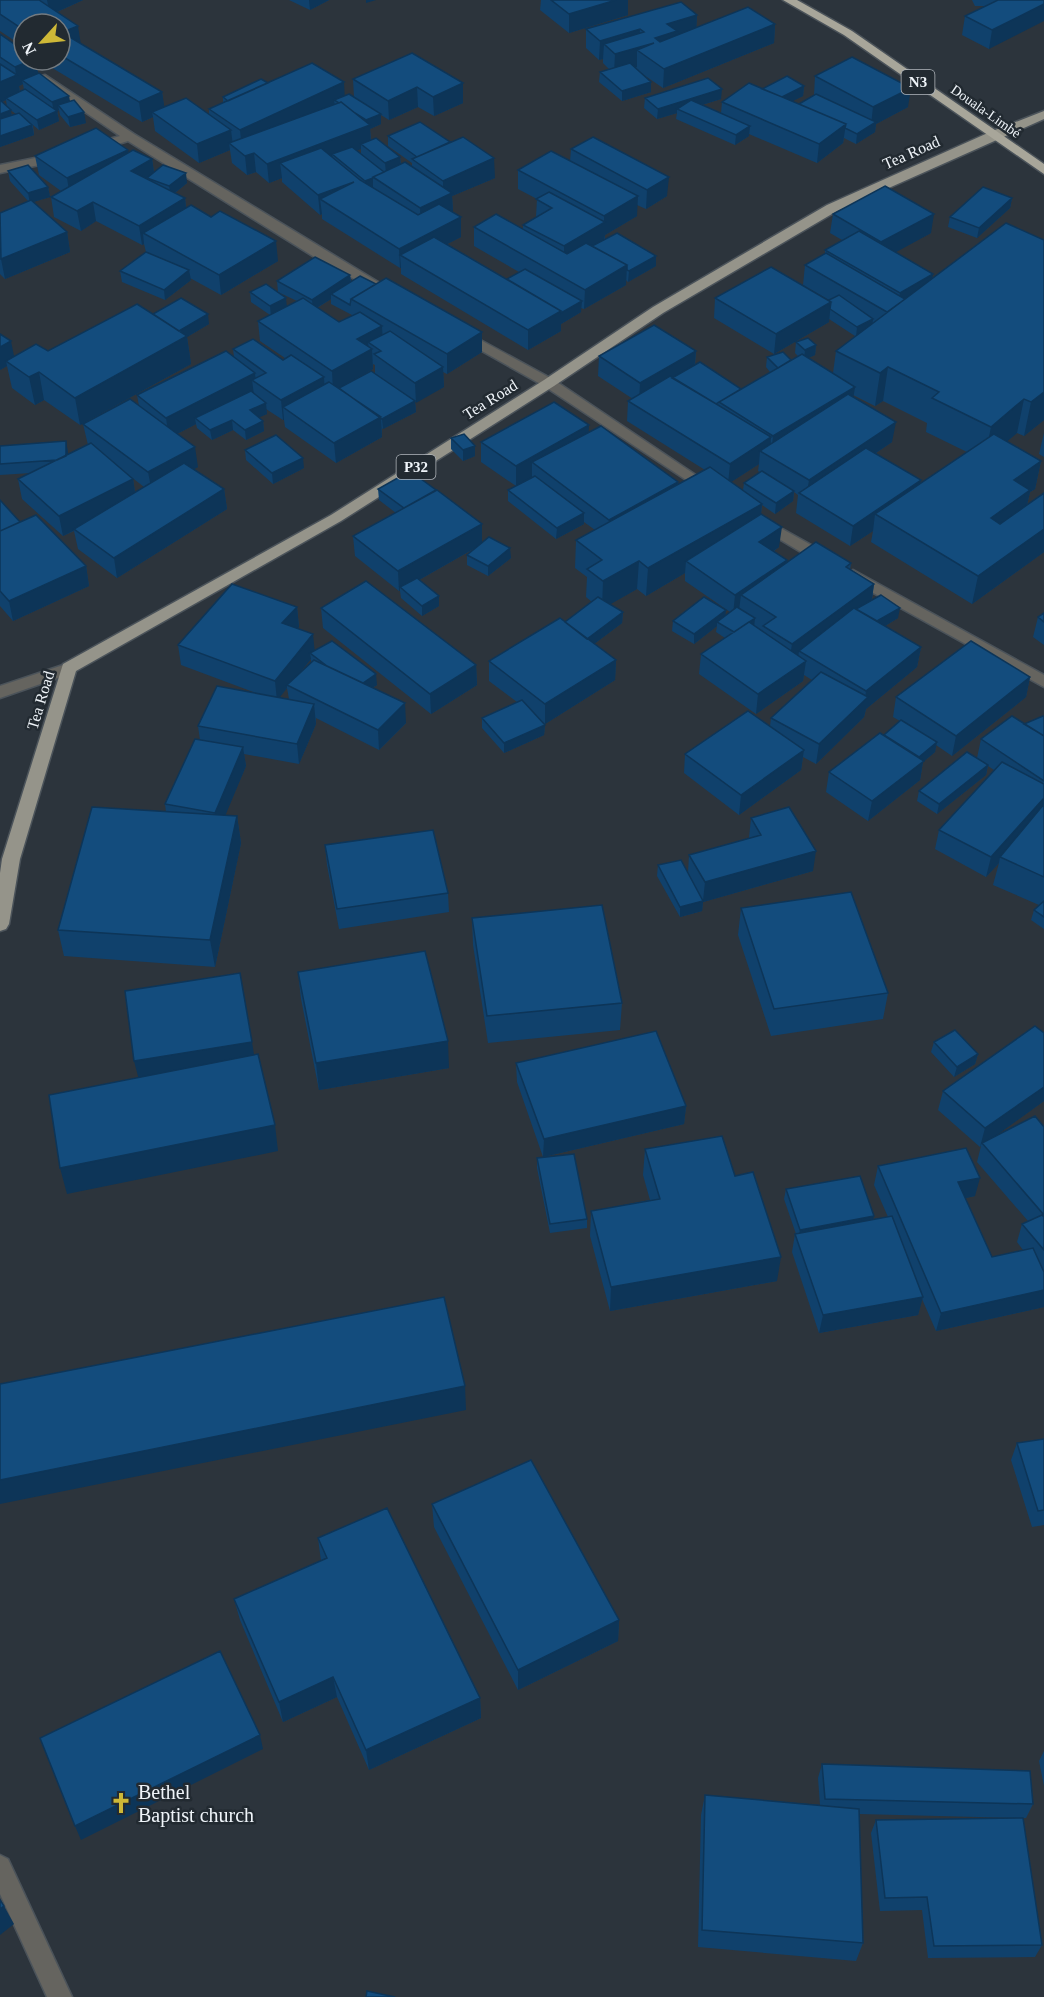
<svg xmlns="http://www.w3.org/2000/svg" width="1044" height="1997" viewBox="0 0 1044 1997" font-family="Georgia,serif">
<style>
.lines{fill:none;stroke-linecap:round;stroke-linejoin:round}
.street-casing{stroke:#4b535a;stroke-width:3}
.primary-casing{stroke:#4b535a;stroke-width:3}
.highway-casing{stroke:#4b535a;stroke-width:3}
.street{fill:#65645f;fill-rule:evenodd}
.primary{fill:#95948a;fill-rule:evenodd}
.highway{fill:#a8a69a;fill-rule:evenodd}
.wall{fill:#10416c;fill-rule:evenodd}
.shaded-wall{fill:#0d3558}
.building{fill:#134c7d;stroke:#0d3558;stroke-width:1.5}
.labels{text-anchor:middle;stroke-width:5;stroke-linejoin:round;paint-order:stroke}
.far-street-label{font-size:14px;fill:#eff4f9;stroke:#222a31}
.shield{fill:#222a31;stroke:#b2b7bd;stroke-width:1.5}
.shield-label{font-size:15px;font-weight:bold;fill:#eff4f9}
.street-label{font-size:16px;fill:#eff4f9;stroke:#222a31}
.near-poi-label{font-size:20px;fill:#eff4f9;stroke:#222a31;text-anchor:start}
</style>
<rect width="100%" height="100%" fill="#2c343c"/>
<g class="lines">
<defs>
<path id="street" d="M45,75L134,134L388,288L386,291H376L316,258L128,141L92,152L88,151L86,148L88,145L120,136L41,82V76Z
M60,153L64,154L66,157L64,160L0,173V165Z
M462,330L554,380L718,490L711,495L706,493L544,386L457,337L455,334L457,331Z
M759,516L831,556L834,560L831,564H821L754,524L752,521Z
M853,570L1044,675V687L848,579L845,575Z
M69,663L75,664L77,668L75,672L0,698V686Z
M0,1855L8,1859L72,1997H47L0,1894Z"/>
<path id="primary" d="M1044,111V119L837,211L663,313L554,386L341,521L76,671L20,859L9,924L6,929L0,931V873L2,859L63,664L331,515L544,380L653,307L827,205L990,132Z"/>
<path id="highway" d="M783,0H797L852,31L1044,164V174L844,35Z"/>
</defs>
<!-- street casing -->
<use href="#street" class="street-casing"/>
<!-- primary casing -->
<use href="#primary" class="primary-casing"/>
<!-- highway casing -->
<use href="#highway" class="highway-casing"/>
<!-- street -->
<use href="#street" class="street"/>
<!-- primary -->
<use href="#primary" class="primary"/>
<!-- highway -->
<use href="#highway" class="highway"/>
</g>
<!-- wall -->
<path class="wall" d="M0,0H83L57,12L81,44L162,92L164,107L209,114V109L223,103V97L268,83L344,96L354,97L353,79L463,83V103L434,116L418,107L389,120L381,115V124L370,129L371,140L400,157L401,164L412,167V163L388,146V136L495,178L452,196L453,212L461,217V237L447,244L507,279L519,272L474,246V227L523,229V225L536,217L537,199L518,189V170L570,161L571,149L667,196L646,209L637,205V216L605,235V239L656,256V266L628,282L626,280V285L584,309L581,308V312L561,324V331L528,350L401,274V268H400L322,219V214L320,215L282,182V178L269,183L256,172L247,175L232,163L230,150L199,163L155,131L153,117L142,122L49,66L48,60H60V24H24V47L0,31ZM361,149V154L356,150Z
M289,0H329L310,10Z
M541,0H628V15L569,33L540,10Z
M972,0H1044L989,49L962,35L965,16L986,6H975Z
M697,15L696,28L775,24L774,43L663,88L641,73L651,82V92L622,101L599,82L600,72L609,69L603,63V59L599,60L586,48V29Z
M0,34L38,74L70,101L86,123L70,127L60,115L59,110L57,111L59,121L39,130L33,125L34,135L0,147ZM23,84L24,90L20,92L19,86ZM6,100L7,107L2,102ZM9,109L16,114L12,115Z
M815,76L908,107L876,124L875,132L856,144L844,138L843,143L817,163L749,134V136L735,145L676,119L677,113L657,119L644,108L645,98L721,99L702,105L721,113L722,102L762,89L804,86L803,96L792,101L799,104L814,95Z
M128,153L152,159L154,172L187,183L175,193L185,198L186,208L278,261L221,295L190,278L191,280L165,300L122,282L120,271L146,252L144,244L142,245L96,221L81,231L54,217L51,197L61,191L39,175L35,156Z
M8,171L48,187L50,197L33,202L67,232L70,252L5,279L0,274V213L28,201L10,181Z
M1012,198L1010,208L977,238L948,227L950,217Z
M833,214L931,233L895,252L933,278L1044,240V420L1024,436L1017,433L1007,441L1041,461L1035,489L1030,492L1027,505L1044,493V552L972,604L871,542L873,531L850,546L796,513L798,495L794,492L793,501L775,514L762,505L761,514L779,547L774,551L787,560V563H851L850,570L874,584L872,600L898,618L885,626L921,647L917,667L866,709L864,717L816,764L803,757L801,770L739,815L684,773L685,754L770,726L771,718L812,680L804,675L803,681L756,714L699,674L701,654L725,638L716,632L717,626L694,644L672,631L673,621L725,616L730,612L685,581V573L646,596L637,589L610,604L623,612L622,623L594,644L616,660L615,680L545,724L542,722L545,725L544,735L504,753L482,728V718L517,702L489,681V661L565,622L592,602L586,597L587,577L575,568L576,540L595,530L584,522V524L556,539L508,501V490L516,486L481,462V442L589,433L678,482V484L705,470L627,421L628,401L633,399L598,376L599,356L696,351L695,365L741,389L770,372L766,367L767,357L791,360L798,356L795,353L796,342L816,345L815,355L808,358L833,373L836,351L855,336L829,319V322L774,354L714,318L715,298L829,300L803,285L805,265L825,254V250L842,240L830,233ZM853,395L875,406L883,401L927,423L926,432L967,452L920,484L876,453L892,442L853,397ZM759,464L758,471L760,472L744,483L743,490L731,482Z
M350,275L351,281L482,352L447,374L443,372L444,387L415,402L416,412L383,429L382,428V437L336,463L285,427L284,420H283L266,409L267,414L259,417L263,421L264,431L246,440L233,430L212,440L197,428L196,424L177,434L198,467L193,469L224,489L227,509L117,578L78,549L74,531L63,536L22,499L18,479L31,473L0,475V446L66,441L68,454L88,445L83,424L139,406L137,395L234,357L233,349L283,360L285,358L260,341L258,321L270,315L251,302L250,292L287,306L297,301L278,292L277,281ZM331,299V304L352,315V316L339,322L317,308ZM373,364L375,365V374L338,388L373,369ZM130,476L144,487L135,492L133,479Z
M153,314L209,324L187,337L191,364L80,425L44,400L35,405L12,388L7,366L0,370V334L14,356L48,351Z
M1044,433V457L1039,454Z
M451,438L475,446V456L463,461L451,449Z
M245,450L304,468L273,484L246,460Z
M378,489L482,524V542L511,558L488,576L467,565V555L477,547L419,580L439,596V606L422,616L401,598L400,591H399L355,556L353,536L396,513L379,500Z
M0,500L20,522L86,566L89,586L13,621L0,606Z
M297,607L299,627L297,628L315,651L377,685L372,688L406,723L379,750L316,718V724L299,764L244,754L246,766L225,815L237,816L241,843L215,967L64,956L58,930L166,812L165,804L200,740L198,726L259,694L181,665L178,645ZM311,659V663L297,676ZM287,688L289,699L279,698L281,695Z
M321,608L476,665L477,685L431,714L323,628Z
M1044,613V645L1033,637L1038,617Z
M1030,677L1026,697L952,756L936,745L935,752L923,762L920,780L868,821L826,792L829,772L884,735L900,721L893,717L896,697Z
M1044,717V929L1031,920L1034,910L1039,905L993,885L999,863L986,877L935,849L939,830L994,770L988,766L986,775L937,814L917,801L919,791L977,758L981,739Z
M751,818L813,871L703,902L702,911L680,917L657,876L658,865L688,873L689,855L749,838Z
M325,845L448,893L449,912L339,929L327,865Z
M741,908L888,993L883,1019L771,1036L738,935Z
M472,918L622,1003L620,1030L488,1043L473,945Z
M298,972L449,1068L319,1090L301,999Z
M1044,1033V1101L995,1136L1044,1127V1307L936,1331L922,1299L918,1315L819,1333L792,1252L795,1234H796L784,1199L786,1189L874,1219L888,1217L874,1185L878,1166L975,1196L965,1198L992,1257L1023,1250L1017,1242L1022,1224L1028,1221L977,1162L981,1146L980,1147L938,1110L943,1091Z
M934,1042L978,1054L975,1064L954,1077L931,1052Z
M516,1063L686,1106L684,1124L543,1157L517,1082Z
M645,1149L735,1176L777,1281L610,1311L590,1236L591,1211L650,1200L643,1175Z
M537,1158L587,1219V1228L550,1233L537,1168Z
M1044,1439V1525L1032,1527L1011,1460L1017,1443Z
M432,1504L619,1620L618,1641L518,1690L434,1527Z
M318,1538L480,1698L481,1718L369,1770L337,1697L283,1722L240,1620L234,1599L321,1561Z
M1044,1751V1786L1039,1761Z
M822,1764L1033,1804L1026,1818H1023L1042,1945L1035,1957L928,1958L922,1910L880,1911L871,1833L876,1820L1021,1818L859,1814L863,1943L856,1961L698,1947L701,1815L705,1795L820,1805L818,1778Z"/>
<!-- shaded-wall -->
<path class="shaded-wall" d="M47,0H83L50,15Z
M309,0H329L310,10Z
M366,0H376L366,3Z
M616,0H628V15L569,33V14Z
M1044,4V21L989,49L992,30Z
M697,15L696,34L654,57L655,38L667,24Z
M775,24L774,43L663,88L664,69Z
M78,26L81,45L60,54V33Z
M640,29L639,47L654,43L637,50V67L614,74L615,54L604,44L603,59L599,60L600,41Z
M32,60H36L39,78L22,80L23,84L19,86L20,94L6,98V100L0,103V82L16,75L15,67Z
M344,82L345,102L334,100L335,106L242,149L240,130Z
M651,82V92L622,101V91Z
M463,83V103L434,116L433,97Z
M804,86L803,96L773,111L774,101Z
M417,87L418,107L389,120L388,101Z
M911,88L908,107L876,124L875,132L856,144L857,134L871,125L873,107Z
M722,89L721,99L682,111L677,109V113L657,119L658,109Z
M162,92L165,111L152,112L153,117L142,122L139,102Z
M69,96L71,106L58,105L59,110L57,111L59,121L39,130L37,120L54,112L52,102Z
M11,110L12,120L0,125V114Z
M84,112L86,123L70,127L68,117Z
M381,114V124L370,129L371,145L361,144V149L337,158L332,154L333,159L280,163L282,178L269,183L267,164L366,127V120Z
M846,124L843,143L817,163L819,144Z
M32,125L34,135L0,147V136Z
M750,126L749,136L735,145L736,135Z
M231,130L233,146L229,143L230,150L199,163L197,144Z
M128,150L131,169L70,197L67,178Z
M254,153L256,172L247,175L245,156Z
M400,157L401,168L386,173L385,163Z
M494,158L495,178L452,196L453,212L421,228L420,208L443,197V181Z
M152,159L155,179L147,178L148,183L131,171Z
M186,173L187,183L171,196L169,186Z
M669,177L667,196L646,209L647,190Z
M373,178V188L366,191L365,181Z
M354,182L320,199L322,214L320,215L318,195Z
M48,187L50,197L30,203L28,193Z
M638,196L637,216L605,235L604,241L564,266V246L604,222V216Z
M185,198L187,218L143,233L144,244L142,245L139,226Z
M1012,198L1010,208L977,238L979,228Z
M93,202L96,221L81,231L77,211Z
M934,214L931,233L878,262L881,242Z
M461,217V237L412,262L400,255L401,268H400L399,249Z
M67,232L70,252L5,279L1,259Z
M276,241L278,261L221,295L219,275Z
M656,256V266L628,282L629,271Z
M627,265L626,285L584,309L585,290Z
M189,270L191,280L165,300L164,290Z
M933,274L930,294L898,309L900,293Z
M350,275L351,286L331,294V299L313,310L312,300Z
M286,298L287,308L271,316L270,306Z
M582,301L581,312L561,324V331L528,350V330L561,311Z
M831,302L829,322L774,354L776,334Z
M208,314L209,324L187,337L191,364L80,425L75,398L171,335Z
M873,319L872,329L856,337L857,327Z
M382,326L383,346L368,342L369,351L372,349L373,369L333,391L332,371L357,339Z
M482,332V352L447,374V354Z
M11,341L15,361H6L7,366L0,370V347Z
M816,345L815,355L804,360L805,350Z
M696,351L694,371L639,402L640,383Z
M443,367L444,387L416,403L415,383Z
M888,367L883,401L875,406L880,373Z
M39,372L44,400L35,405L29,377Z
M255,373L256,383L252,380L254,395L195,418L196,424L169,438L166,418Z
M324,377L325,397L283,407L284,420H283L281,400Z
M855,387L852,407L771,456L773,436Z
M1044,392V420L1024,436L1031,402Z
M1024,399L1017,433L984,461L991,427Z
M415,401L416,412L383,429L382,419Z
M266,403L267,414L251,421L250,410Z
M381,417L382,437L336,463L334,443Z
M232,420L233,430L212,440L210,430Z
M263,421L264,431L246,440L245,430Z
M896,422L892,442L807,499L806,498L809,480Z
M589,425L588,445L532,462V477L516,486V466Z
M771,437L770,456L760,451L759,464L728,484L730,464Z
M66,441L68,452V470L66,459Z
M475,446V456L463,461V450Z
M195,447L198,467L152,492L148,472Z
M303,458L304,468L273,484L272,473Z
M1041,461L1035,489L1030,492L1024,518L985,545L991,518L1014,480Z
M133,479L136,499L63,536L59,516Z
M921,480L917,500L875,514L873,531L850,546L853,526Z
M678,482L677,502L608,540L609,520Z
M224,489L227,509L117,578L114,558Z
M794,491L793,501L775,514L776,503Z
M762,504L759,532L686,561L685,573L646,596L648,568Z
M584,513V524L556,539L557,528Z
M482,524V544L403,589L400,587V591H399L398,571Z
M782,527L779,547L757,562L759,542Z
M1044,529V552L972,604L978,576Z
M510,548L511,558L488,576V566Z
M787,560L785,580L741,595L739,610L733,615L735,595Z
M639,561L637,589L602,609L603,581Z
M86,566L89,586L13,621L9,601Z
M874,584L871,604L799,651L798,658L789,664L792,644Z
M439,596V606L422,616V606Z
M297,607L299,627L285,643L282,623Z
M900,608L898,618L872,634L874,623Z
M726,610L725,620L717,622V626L694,644V634Z
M623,612L622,623L586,650V640Z
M755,618L754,628L735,633Z
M313,634L315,654L310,653L311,659L289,686L287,685V688L277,701L275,681Z
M921,647L917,667L866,709L864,717L816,764L819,744L865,700L866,691Z
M616,660L615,680L545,724V704Z
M806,661L803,681L756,714L758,694Z
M476,665L477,685L431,714L430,694Z
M376,674L377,685L356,698L355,688Z
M1030,677L1026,697L952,756L956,736Z
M405,703L406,723L379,750L378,730Z
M314,704L316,724L299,764L297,744Z
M545,725L544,735L504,753V743Z
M937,742L935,752L923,762L920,780L868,821L872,801L917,759Z
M243,747L246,766L218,833L215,813Z
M804,750L801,770L739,815L741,795Z
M988,765L986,775L937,814L939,804Z
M1044,798V813L1000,857L999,863L986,877L991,857Z
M237,816L241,843L215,967L210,940Z
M816,851L813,871L703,902L702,911L680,917V907L703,901L705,882Z
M448,1041L449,1068L319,1090L316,1063Z
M252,1042L255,1061L139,1080L134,1061Z
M978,1054L975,1064L954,1077L957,1067Z
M1044,1087V1101L983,1145L982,1143L980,1147L985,1128Z
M686,1106L684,1124L543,1157L544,1139Z
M275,1125L278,1151L67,1194L60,1168Z
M980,1178L975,1196L953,1201L958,1182Z
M874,1216L872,1226L798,1239L800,1230Z
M781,1257L777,1281L610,1311L611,1287Z
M1044,1290V1307L936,1331L941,1313Z
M923,1297L918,1315L819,1333L823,1315Z
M465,1386L466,1410L0,1504V1480Z
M619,1620L618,1641L518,1690V1670Z
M333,1677L337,1697L283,1722L279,1702Z
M480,1698L481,1718L369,1770L366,1750Z
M260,1735L263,1749L81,1840L75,1826Z
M4,1906L14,1924L0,1935V1909Z"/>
<!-- building -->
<path class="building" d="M0,0H39L78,26L60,33V24H24V30L0,14Z
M551,0H616L569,14Z
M998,0H1044V4L992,30L965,16Z
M681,2L697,15L667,24L677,31L655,38L660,42L748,7L775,24L664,69L637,50L654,43L615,54L604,44L644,32L640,29L600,41L586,29Z
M0,34L24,51V60H32L15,67L0,57Z
M68,36L162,92L139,102L60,55V40Z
M412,53L463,83L433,97L417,87L388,101L353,79Z
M852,57L911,88L873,107L815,76Z
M312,63L344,82L240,130L209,109Z
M630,63L651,82L622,91L600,72Z
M0,64L17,75L0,82Z
M39,73L69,96L52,102L22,80Z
M787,76L804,86L782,97L762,89Z
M708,78L722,89L658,109L645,98Z
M261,79L268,83L228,101L223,97Z
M749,83L846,124L819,144L722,102Z
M25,89L57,111L37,120L6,98Z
M349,94L381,114L366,120L355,113L341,102L339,103L334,100Z
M816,94L876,122L857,134L845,128L846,124L799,104Z
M186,98L231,130L197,144L152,112Z
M0,100L11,110L0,114Z
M74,100L84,112L68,117L58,105Z
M691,100L750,126L736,135L677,109Z
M341,102L370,125L267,164L254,153L245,156L229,143Z
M19,113L32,125L0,136V119Z
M420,122L450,142L417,157L388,136Z
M96,128L128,150L67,178L35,156Z
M463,137L494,158L443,181L412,159Z
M593,137L669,177L647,190L571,149Z
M376,138L400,157L385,163L361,144Z
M352,147L384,172L373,177V178L365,181L332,154Z
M321,148L360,180L418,215L439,204L461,217L399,249L320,199L354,182L318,195L280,163Z
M133,150L152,159L131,171L185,198L139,226L93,202L77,211L51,197Z
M551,151L638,196L604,216L518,170Z
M405,162L452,193L420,208L373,177Z
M28,165L48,187L28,193L8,171Z
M163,165L186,173L169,186L147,178Z
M885,186L934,214L881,242L833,214Z
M983,187L1012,198L979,228L950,217Z
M549,192L605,222L564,246L523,225L552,208L536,199Z
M31,200L67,232L1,259L0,213Z
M191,205L211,217L220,211L276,241L219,275L143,233Z
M496,214L567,254L586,243L627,265L585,290L474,227Z
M1006,223L1044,240V392L1031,402L1024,399L991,427L932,398L939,392L888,367L880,373L836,351Z
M859,231L933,274L900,293L825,250Z
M617,233L656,256L629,271L627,270V265L592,246Z
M434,237L561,311L528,330L400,255Z
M146,252L189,270L164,290L120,271Z
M826,253L905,299L887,312L805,265Z
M315,257L350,275L312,300L277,281Z
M771,267L831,302L776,334L715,298Z
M525,269L582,301L561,313V311L507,279Z
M360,276L376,284L351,299L350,305L331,294Z
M386,278L482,332L447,354L351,299Z
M266,284L286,298L270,306L250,292Z
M839,295L873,319L857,327L830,309L831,302L829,300Z
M181,298L208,314L179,331L153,314Z
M303,298L339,322L360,312L382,326L357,339L372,349L332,371L258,321Z
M137,304L187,336L75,398L39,372L29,377L6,361L36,344L48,351Z
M654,325L696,351L640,383L599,356Z
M390,331L443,367L415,383L374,354L381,351L368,342Z
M0,334L11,341L0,347Z
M808,338L816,345L805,350L796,342Z
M253,339L283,360L291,355L324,377L281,400L252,380L266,373L233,349Z
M226,351L255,373L166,418L137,395Z
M783,352L791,360L778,368L767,357Z
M802,354L855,387L773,436L719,402Z
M700,362L741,389L716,404L672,378Z
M371,371L415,401L382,419L339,388Z
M670,376L771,437L730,464L628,401Z
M329,382L381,417L334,443L283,407Z
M251,391L266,403L250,410L263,421L245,430L232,420L210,430L195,418Z
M848,394L896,422L809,480L760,451Z
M130,399L195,447L148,472L83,424Z
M554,402L589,425L516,466L481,442Z
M601,426L678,482L609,520L532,462Z
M464,434L475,446L463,450L451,438Z
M994,434L1041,461L1014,480L1030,490L991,518L1000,524L1044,493V529L978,576L875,514Z
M276,435L303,458L272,473L245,450Z
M66,441V456L57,460L0,464V446Z
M91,443L133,479L59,516L18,479Z
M866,448L921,480L853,526L799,493Z
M184,463L224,489L114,558L74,529Z
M710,467L762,504L648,568L639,561L603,581L587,569L602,560L576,540Z
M410,471L436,490L404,508L378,489Z
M762,471L794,491L776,503L744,483Z
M535,476L584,513L557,528L508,490Z
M437,490L482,524L398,571L353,536Z
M0,500L20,522L0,531Z
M761,514L782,527L759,542L787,560L735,595L686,561Z
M36,515L86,566L9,601L0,591V531Z
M489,537L510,548L488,566L467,555Z
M816,542L851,563L846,567L874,584L792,644L763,626L776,617L741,595Z
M417,578L439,596L422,606L400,587Z
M366,581L476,665L430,694L321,608Z
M232,584L297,607L282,623L313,634L275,681L178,645Z
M881,595L900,608L877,621L856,609Z
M598,597L623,612L587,639L565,622Z
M704,597L726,610L694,634L673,621Z
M737,607L755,618L734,632L717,622Z
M854,608L921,647L866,691L799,651Z
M1044,613V622L1038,617Z
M560,618L616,660L545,704L489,661Z
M749,622L806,661L758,694L701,654Z
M332,641L376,674L363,683L327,666L310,653Z
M971,641L1030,677L956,736L896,697Z
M314,660L405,703L378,730L287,685Z
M821,672L868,697L819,744L771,718Z
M217,686L314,704L297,744L198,726Z
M522,700L545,725L504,743L482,718Z
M748,711L804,750L741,795L685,754Z
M1012,716L1044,736V781L981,739Z
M1043,716L1044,717V736L1024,724Z
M901,720L937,742L919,757L884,735Z
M880,733L924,761L872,801L829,772Z
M195,739L243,747L215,813L165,804Z
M967,752L988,765L939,804L919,791Z
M1002,762L1044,784V798L991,857L939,830Z
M1044,804V877L1000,857Z
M92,807L237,816L210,940L58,930Z
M789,807L816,851L705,882L689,855L761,835L751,818Z
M433,830L448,893L337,909L325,845Z
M681,860L703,901L680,907L658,865Z
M851,892L888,993L774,1009L741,908Z
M1044,901V917L1034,910Z
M602,905L622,1003L487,1016L472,918Z
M425,951L448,1041L316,1063L298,972Z
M240,973L252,1042L134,1061L125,991Z
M1035,1026L1044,1033V1087L985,1128L943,1091Z
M955,1030L978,1054L957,1067L934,1042Z
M656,1031L686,1106L544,1139L516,1063Z
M258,1054L275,1125L60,1168L49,1095Z
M1035,1116L1044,1127V1215L982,1143Z
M722,1136L735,1176L753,1172L781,1257L611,1287L591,1211L660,1199L645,1149Z
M966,1148L980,1178L958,1182L992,1257L1033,1248L1044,1272V1290L941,1313L878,1166Z
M574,1154L587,1219L550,1224L537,1158Z
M860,1176L874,1216L800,1230L786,1189Z
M1042,1215L1044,1217V1250L1022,1224Z
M892,1216L923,1297L823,1315L795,1234Z
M444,1297L465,1386L0,1480V1384Z
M1044,1439V1510L1038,1511L1017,1443Z
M531,1460L619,1620L518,1670L432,1504Z
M387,1508L480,1698L366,1750L333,1677L279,1702L234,1599L327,1558L318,1538Z
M220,1651L260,1735L75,1826L40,1738Z
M822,1764L1030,1771L1033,1804L825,1799Z
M705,1795L859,1809L863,1943L702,1930Z
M1023,1818L1042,1945L934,1946L927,1897L885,1898L876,1820Z
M0,1900L4,1906L0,1909Z
M367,1991L395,1997H366Z"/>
<!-- icons -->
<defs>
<symbol id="church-bare" viewBox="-9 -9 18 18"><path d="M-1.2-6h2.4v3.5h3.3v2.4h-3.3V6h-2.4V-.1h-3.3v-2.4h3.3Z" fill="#ceb837" stroke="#222a31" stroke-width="2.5" paint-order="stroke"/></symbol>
</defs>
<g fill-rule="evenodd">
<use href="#church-bare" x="106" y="1788" width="30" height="30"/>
</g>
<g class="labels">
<!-- far-street labels -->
<g class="far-street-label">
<text transform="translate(986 111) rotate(35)" y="5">Douala-Limbé</text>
</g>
<!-- shield labels -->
<g class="shield">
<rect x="901.5" y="70" width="33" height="24" rx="4.5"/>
<rect x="396.5" y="455" width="39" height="24" rx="4.5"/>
</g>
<g class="shield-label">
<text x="918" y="87">N3</text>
<text x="416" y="472">P32</text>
</g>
<!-- street labels -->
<g class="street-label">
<text transform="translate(911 152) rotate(-24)" y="6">Tea Road</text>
<text transform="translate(490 399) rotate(-32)" y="6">Tea Road</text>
<text transform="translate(40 700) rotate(-73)" y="6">Tea Road</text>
</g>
<!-- near-poi labels -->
<g class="near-poi-label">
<text x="138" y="1799">Bethel<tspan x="138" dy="23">Baptist church</tspan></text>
</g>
</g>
<!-- north arrow -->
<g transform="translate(42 42) rotate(243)"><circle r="28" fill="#222a31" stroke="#747b81" stroke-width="1.5"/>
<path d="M0-4.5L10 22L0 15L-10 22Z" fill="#ceb837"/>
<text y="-9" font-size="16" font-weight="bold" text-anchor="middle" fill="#eff4f9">N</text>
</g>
</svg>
